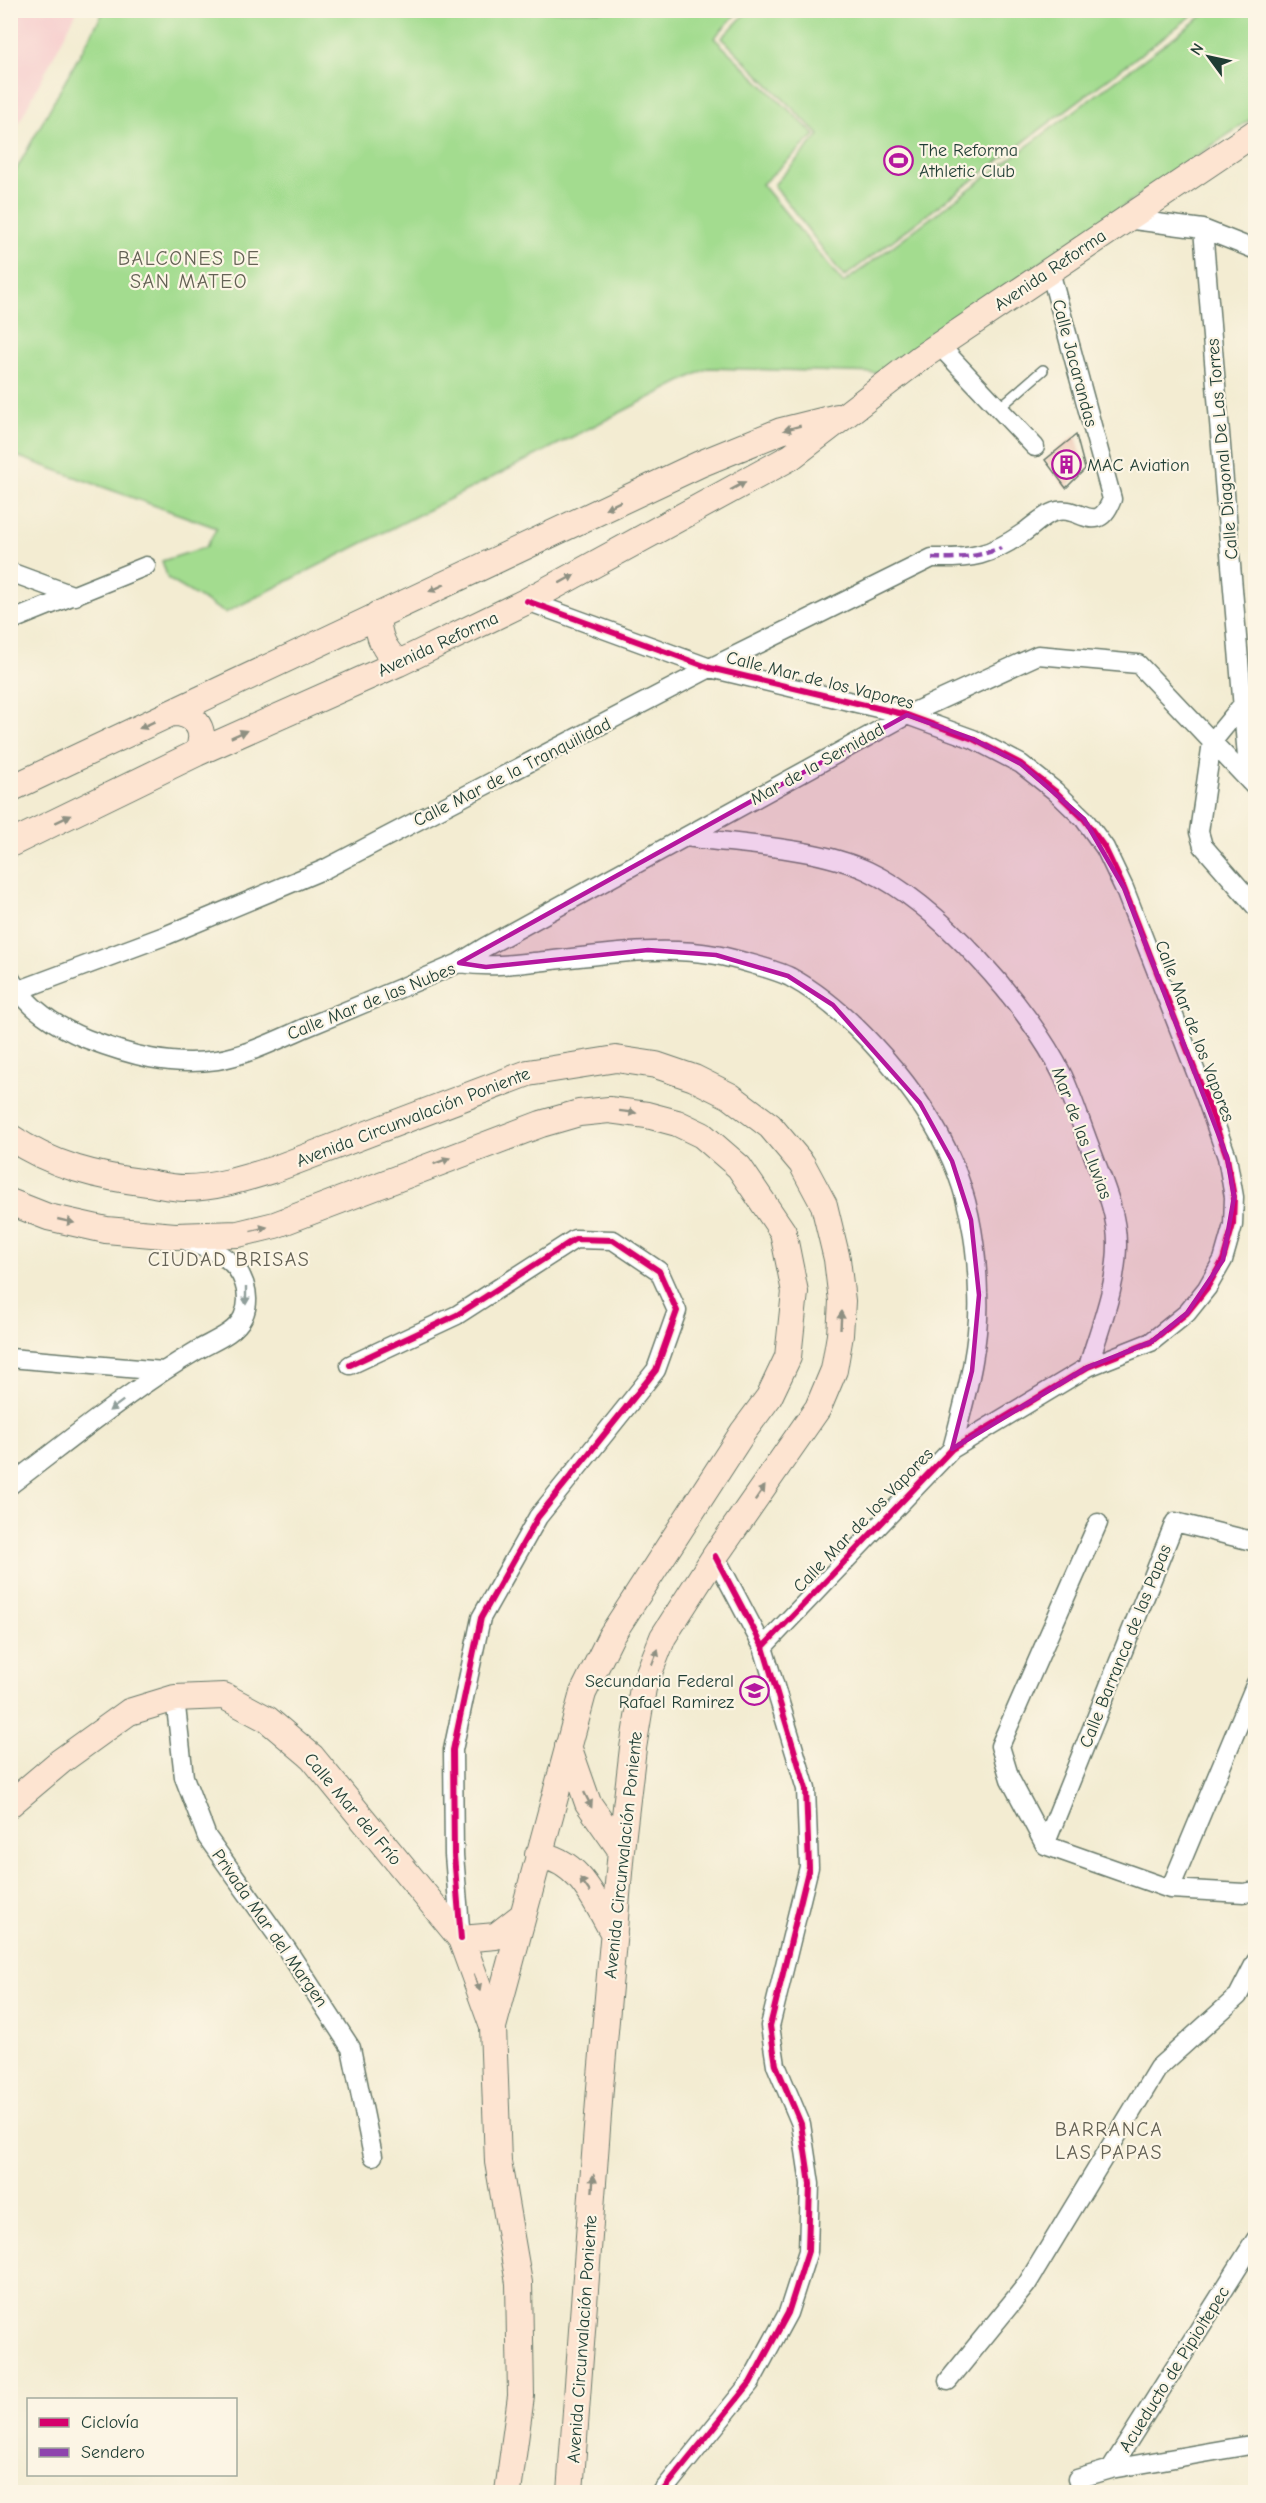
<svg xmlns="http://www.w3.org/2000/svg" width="1266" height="2503" viewBox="0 0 1266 2503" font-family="'Comic Neue',sans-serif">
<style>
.built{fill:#f7d0cf}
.green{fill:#a3dc8f;stroke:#618c62;stroke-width:1.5}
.building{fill:#e3a793}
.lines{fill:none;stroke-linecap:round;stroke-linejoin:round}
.lane-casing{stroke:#697a6b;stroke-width:12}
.street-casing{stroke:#697a6b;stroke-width:21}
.secondary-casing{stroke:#697a6b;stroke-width:28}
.lane{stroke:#fff;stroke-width:9}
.street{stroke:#fff;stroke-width:18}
.secondary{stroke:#fde4d1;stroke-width:26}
.quiet{stroke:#8e44ad;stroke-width:4.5;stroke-dasharray:9 4.5;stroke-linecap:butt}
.cycleway-casing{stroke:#fcf5e5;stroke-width:10}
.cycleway{stroke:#d6006c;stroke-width:6}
.oneway{fill:#8e9082}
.oneway2{fill:#8f9e9a}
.marked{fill:#b5179e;fill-opacity:0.2;stroke:#b5179e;stroke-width:4.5;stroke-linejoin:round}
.labels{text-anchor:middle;stroke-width:4.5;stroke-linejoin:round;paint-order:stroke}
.poi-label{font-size:18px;fill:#1f3d34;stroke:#fcf5e5;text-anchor:start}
.street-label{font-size:18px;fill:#1f3d34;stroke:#fcf5e5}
.neighbourhood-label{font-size:20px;letter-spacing:1.5px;fill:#646255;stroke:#fcf5e5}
</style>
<rect width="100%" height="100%" fill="#fcf5e5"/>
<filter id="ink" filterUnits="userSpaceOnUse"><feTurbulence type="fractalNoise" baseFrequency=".0167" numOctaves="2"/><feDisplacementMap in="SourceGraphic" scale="12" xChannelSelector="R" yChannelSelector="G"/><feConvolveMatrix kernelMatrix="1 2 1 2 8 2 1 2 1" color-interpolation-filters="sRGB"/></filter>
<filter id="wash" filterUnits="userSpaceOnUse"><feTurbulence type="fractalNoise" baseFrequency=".008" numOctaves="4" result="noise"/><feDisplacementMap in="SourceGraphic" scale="24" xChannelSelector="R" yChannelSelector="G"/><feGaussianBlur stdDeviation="1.35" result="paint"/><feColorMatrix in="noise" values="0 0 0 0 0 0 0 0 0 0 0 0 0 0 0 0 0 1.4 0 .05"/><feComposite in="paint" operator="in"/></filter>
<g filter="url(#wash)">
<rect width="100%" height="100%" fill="#f3ecd2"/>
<!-- built -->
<path class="built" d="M11,10L77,11L11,138L10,11Z"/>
<!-- green -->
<path class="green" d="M104,11H739L714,38L815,135L762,184L843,283L1209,11H1255V116L880,373L708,368L225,613L168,579L162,561L206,547L217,528L11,454L10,181Z
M748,11V10L1198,11L844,277L774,185L819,135L722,38Z"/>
<g id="blocks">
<!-- building -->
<path class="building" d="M1076,435L1085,469L1066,488L1045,460Z"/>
</g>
</g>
<g filter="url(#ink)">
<use href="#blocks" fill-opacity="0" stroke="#697a6b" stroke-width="1.5"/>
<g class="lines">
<defs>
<path id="lane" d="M998,409L1043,370"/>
<path id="street" d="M1126,219L1203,229L1256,250
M1203,229L1249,781
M939,345L1035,447
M10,572L75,596
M527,601L710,668L907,715L973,739L1021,764L1055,791L1084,819L1105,848L1124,888L1206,1098L1227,1157L1234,1197L1233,1225L1223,1260L1207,1288L1187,1313L1151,1342L1088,1367L952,1449L763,1647
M10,621L146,566
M1243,704L1212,742L1199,832L1203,846L1256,907
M686,837C743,845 816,847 868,871C938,904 1029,1006 1063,1076C1074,1100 1082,1127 1092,1152C1103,1182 1117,1212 1117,1244C1117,1286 1100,1327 1088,1367
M459,963C491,968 513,964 545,961C601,955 659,945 716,955C732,958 776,970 790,977C853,1011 924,1095 952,1161C970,1202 977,1248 978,1293C981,1345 965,1399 952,1449
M10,978C26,1007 57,1027 87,1039C129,1055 171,1067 217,1060C248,1055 279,1039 307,1027C358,1006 409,985 459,963L485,947L907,715L1038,655L1138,664L1256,788
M17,991L167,935L325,869L710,668L932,558C972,559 990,556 1023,533C1033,526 1044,515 1054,512C1078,503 1097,539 1112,499L1050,271
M10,1358L163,1371
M350,1365L457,1315L575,1239L613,1240L659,1271L677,1311L656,1370L538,1517L481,1618L453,1750L454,1855L461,1939
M10,1485C71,1439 130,1390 196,1351C211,1342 235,1334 243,1317C253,1296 243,1269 224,1257C212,1249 195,1245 182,1239
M1098,1523L1000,1746L1010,1779L1045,1845L1170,1889L1244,1893L1256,1891
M175,1698L184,1777L207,1837L286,1948L351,2048L373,2156
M1045,1845L1175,1522L1256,1542
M1170,1889L1256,1683
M948,2381L1027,2284L1158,2068L1238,1996L1256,1961
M1111,2469L1256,2239
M1077,2479L1111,2469L1256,2444
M662,2492L750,2383L788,2313L808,2251L810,2184L801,2124L776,2065L770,2026L809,1867L806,1789L763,1647L715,1556"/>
<path id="secondary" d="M377,615C378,636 383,650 399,663
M173,713C196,713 208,731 197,753
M10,789L700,464L781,431L837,417
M10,844L197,753L399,663L527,601L791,457L920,358L1256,132
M10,1137C52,1166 99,1177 148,1183C160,1185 173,1188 185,1188C215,1188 246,1178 275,1169L528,1073L616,1059L656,1065L694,1078L730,1096L770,1126L802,1164L824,1205L837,1259L842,1301L840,1335L834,1370L818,1408L715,1556L663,1637L643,1688L633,1748L621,1850L600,2088L570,2492
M10,1202L48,1217L106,1230L175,1236L238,1234L275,1225L541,1124L579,1113L609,1110L647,1115L677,1123L702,1135L739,1167L783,1232L795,1292L788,1357L769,1397L743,1432L611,1636L583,1693L493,2027L498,2162L519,2283L521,2396L508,2492
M568,1746L588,1803L621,1850
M10,1804L61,1761L129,1712L175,1698L224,1696L267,1719L312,1757L461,1939L493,2027
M538,1855C580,1860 595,1901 614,1934
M461,1939L496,1936L523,1915"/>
</defs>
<!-- lane casing -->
<use href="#lane" class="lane-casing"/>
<!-- street casing -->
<use href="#street" class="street-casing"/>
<!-- secondary casing -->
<use href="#secondary" class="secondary-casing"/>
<!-- lane -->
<use href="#lane" class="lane"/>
<!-- street -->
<use href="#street" class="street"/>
<!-- secondary -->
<use href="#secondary" class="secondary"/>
<!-- quiet -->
<path class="quiet" d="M932,558C956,559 978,557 1001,548"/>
<defs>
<path id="cycleway" d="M527,601L710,668L907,715L973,739L1021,764L1055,791L1084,819L1105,848L1124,888L1206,1098L1227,1157L1234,1197L1233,1225L1223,1260L1207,1288L1187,1313L1151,1342L1088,1367L952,1449L763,1647
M350,1365L457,1315L575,1239L613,1240L659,1271L677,1311L656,1370L538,1517L481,1618L453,1750L454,1855L461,1939
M662,2492L750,2383L788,2313L808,2251L810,2184L801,2124L776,2065L770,2026L809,1867L806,1789L763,1647L715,1556"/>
</defs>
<!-- cycleway casing -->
<use href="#cycleway" class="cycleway-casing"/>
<!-- cycleway -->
<use href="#cycleway" class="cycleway"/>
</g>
<!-- one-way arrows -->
<defs><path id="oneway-solid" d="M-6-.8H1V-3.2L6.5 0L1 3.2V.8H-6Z" transform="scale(1.5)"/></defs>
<g class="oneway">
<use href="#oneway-solid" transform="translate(792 428) rotate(165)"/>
<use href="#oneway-solid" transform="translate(738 486) rotate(-29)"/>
<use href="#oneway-solid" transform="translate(613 505) rotate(155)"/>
<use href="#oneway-solid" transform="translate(567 579) rotate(-29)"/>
<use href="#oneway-solid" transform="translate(437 588) rotate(155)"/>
<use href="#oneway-solid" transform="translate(147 725) rotate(155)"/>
<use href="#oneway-solid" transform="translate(239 734) rotate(-24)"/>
<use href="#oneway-solid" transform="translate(63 819) rotate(-26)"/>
<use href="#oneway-solid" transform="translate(628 1112) rotate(7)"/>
<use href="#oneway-solid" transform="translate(442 1161) rotate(-21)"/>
<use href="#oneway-solid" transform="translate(66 1221) rotate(13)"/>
<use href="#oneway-solid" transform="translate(259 1229) rotate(-14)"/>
<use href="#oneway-solid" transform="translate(841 1320) rotate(-87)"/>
<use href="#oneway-solid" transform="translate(760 1493) rotate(-55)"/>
<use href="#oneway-solid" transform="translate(655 1657) rotate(-69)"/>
<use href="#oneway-solid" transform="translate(588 1800) rotate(64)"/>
<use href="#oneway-solid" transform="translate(585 1885) rotate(-125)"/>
<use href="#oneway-solid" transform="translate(477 1983) rotate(70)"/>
<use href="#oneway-solid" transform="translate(593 2183) rotate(-86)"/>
</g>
<g class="oneway2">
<use href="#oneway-solid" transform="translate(246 1296) rotate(90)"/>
<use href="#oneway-solid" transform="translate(116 1406) rotate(143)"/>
</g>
</g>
<!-- marked area -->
<path class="marked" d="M907,715L973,739L1021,764L1084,819L1124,888L1227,1157L1234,1197L1223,1260L1187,1313L1151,1342L1088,1367L952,1449L972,1371L979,1295L971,1220L952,1161L920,1103L833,1005L788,976L716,955L648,950L486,967L459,963Z"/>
<!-- icons -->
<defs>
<symbol id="stadium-ring" viewBox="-11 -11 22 22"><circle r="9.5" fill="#fcf5e5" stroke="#b5179e" stroke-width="1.5"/><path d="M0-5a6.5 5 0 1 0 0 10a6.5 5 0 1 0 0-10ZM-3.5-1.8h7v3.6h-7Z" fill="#b5179e"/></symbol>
<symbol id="building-ring" viewBox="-11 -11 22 22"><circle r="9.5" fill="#fcf5e5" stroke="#b5179e" stroke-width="1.5"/><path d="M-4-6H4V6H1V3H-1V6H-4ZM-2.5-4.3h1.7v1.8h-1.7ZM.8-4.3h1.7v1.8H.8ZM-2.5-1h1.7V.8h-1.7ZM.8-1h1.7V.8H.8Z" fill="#b5179e"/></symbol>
<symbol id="school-ring" viewBox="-11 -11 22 22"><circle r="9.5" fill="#fcf5e5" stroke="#b5179e" stroke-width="1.5"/><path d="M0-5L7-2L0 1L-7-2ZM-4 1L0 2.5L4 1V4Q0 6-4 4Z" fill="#b5179e"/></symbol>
</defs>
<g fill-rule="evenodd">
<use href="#stadium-ring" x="882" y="144" width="33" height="33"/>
<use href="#building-ring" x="1050" y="448" width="33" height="33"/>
<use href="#school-ring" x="738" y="1674" width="33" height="33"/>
</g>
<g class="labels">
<!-- poi labels -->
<g class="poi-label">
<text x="919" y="156">The Reforma<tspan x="919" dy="21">Athletic Club</tspan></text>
<text x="1087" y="471">MAC Aviation</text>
<text x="734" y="1687" text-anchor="end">Secundaria Federal<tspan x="734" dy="21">Rafael Ramirez</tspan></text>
</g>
<!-- street labels -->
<g class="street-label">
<text transform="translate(1050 270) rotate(-34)" y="6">Avenida Reforma</text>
<text transform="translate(1075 363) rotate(75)" y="6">Calle Jacarandas</text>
<text transform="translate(1222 449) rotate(-95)" y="6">Calle Diagonal De Las Torres</text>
<text transform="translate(438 644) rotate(-25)" y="6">Avenida Reforma</text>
<text transform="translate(820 680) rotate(14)" y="6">Calle Mar de los Vapores</text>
<text transform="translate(817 764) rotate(-29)" y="6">Mar de la Sernidad</text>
<text transform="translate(512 772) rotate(-27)" y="6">Calle Mar de la Tranquilidad</text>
<text transform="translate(371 1001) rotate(-22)" y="6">Calle Mar de las Nubes</text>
<text transform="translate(1195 1031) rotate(69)" y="6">Calle Mar de los Vapores</text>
<text transform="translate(413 1117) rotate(-21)" y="6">Avenida Circunvalación Poniente</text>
<text transform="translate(1082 1133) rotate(69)" y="6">Mar de las Lluvias</text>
<text transform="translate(863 1520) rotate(-46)" y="6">Calle Mar de los Vapores</text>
<text transform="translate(1125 1646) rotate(-68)" y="6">Calle Barranca de las Papas</text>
<text transform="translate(353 1809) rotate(50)" y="6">Calle Mar del Frío</text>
<text transform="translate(623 1855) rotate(-84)" y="6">Avenida Circunvalación Poniente</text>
<text transform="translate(270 1928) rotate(55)" y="6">Privada Mar del Margen</text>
<text transform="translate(582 2339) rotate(-86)" y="6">Avenida Circunvalación Poniente</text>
<text transform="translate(1174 2369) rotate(-58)" y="6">Acueducto de Pipioltepec</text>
</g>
<!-- neighbourhood labels -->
<g class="neighbourhood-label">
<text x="189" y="265">BALCONES DE<tspan x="189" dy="23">SAN MATEO</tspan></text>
<text x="229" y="1266">CIUDAD BRISAS</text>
<text x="1109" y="2136">BARRANCA<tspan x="1109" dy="23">LAS PAPAS</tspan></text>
</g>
</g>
<!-- margin -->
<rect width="1266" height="2503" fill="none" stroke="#fcf5e5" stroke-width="36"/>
<!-- legend -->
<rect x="27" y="2398" width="210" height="78" fill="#fcf5e5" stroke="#a4ab9e" stroke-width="1.5"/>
<rect x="39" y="2418" width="30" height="9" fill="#d6006c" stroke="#a4ab9e" stroke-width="1.5"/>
<text x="81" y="2428" font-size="18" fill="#1f3d34">Ciclovía</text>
<rect x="39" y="2448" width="30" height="9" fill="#8e44ad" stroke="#a4ab9e" stroke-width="1.5"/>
<text x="81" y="2458" font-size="18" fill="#1f3d34">Sendero</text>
<!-- north arrow -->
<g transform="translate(1209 57) rotate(303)" stroke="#fcf5e5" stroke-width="4.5" paint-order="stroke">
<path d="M0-4.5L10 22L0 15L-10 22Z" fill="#1f3d34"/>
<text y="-9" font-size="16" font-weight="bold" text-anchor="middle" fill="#1f3d34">N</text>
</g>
</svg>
